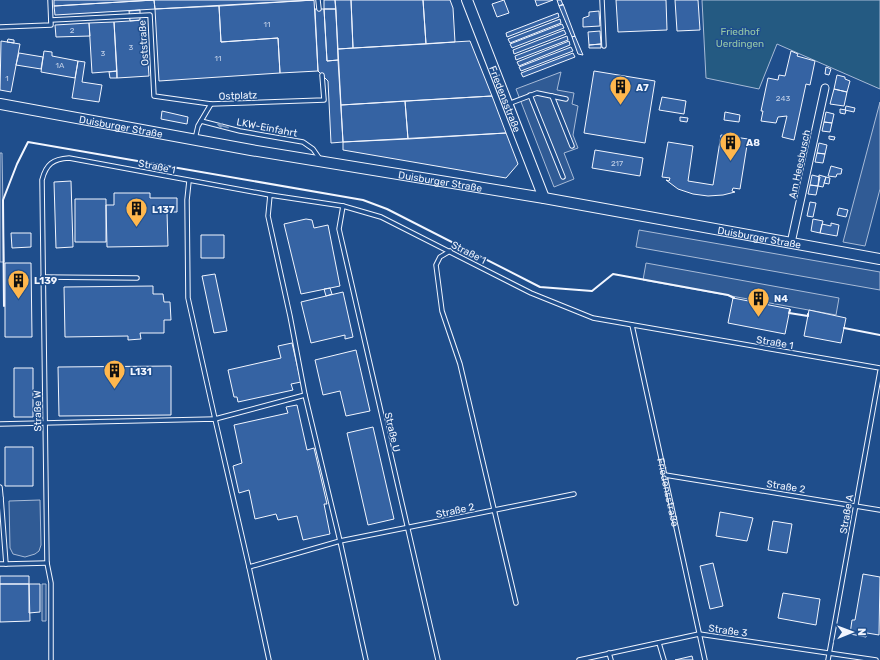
<svg xmlns="http://www.w3.org/2000/svg" width="880" height="660" viewBox="0 0 880 660" font-family="Rubik,sans-serif">
<style>
.green{fill:#245a82;stroke:#a8bbd7}
.parking{fill:#305b95;stroke:#a8bbd7}
.building{fill:#3563a3;stroke:#f2f6ff}
.lines{fill:none;stroke-linecap:round;stroke-linejoin:round}
.lane-casing{stroke:#f2f6ff;stroke-width:5.5}
.street-casing{stroke:#f2f6ff;stroke-width:9}
.secondary-casing{stroke:#f2f6ff;stroke-width:12}
.lane{stroke:#1f4e8c;stroke-width:3.5}
.street{stroke:#1f4e8c;stroke-width:7}
.secondary{stroke:#1f4e8c;stroke-width:10}
.wall{stroke:#f2f6ff;stroke-width:2}
.oneway{fill:#7e9ac0}
.labels{text-anchor:middle;stroke-width:3;stroke-linejoin:round;paint-order:stroke}
.number-label{font-size:8px;fill:#c3d1e8}
.park-label{font-size:10px;fill:#97c8a6;stroke:#1f4e8c}
.street-label{font-size:10px;fill:#f2f6ff;stroke:#1f4e8c}
.poi-label{font-size:10px;font-weight:bold;fill:#f2f6ff;stroke:#1f4e8c;text-anchor:start}
</style>
<rect width="100%" height="100%" fill="#1f4e8c"/>
<!-- green -->
<path class="green" d="M702,0H880V89L777,44L759,89L706,78Z"/>
<!-- parking -->
<path class="parking" d="M561,72L557,90L574,93L572,104L578,106L573,135L578,148L564,153L574,179L554,187L516,89Z
M880,102V189L865,246L843,242Z
M0,153H2L4,262H0Z
M639,230L880,272V290L636,247Z
M646,263L839,298L836,315L643,280Z
M40,500L41,545L39,551L35,554L25,557L13,554L10,548L9,501Z
M42,584H46V621H42Z"/>
<!-- building -->
<path class="building" d="M54,0H154L54,6Z
M154,0L155,9L55,15L54,6Z
M154,0H314L155,9Z
M314,0L318,71L280,73L278,38L221,42L219,6Z
M324,0H335L336,9H324Z
M335,0H351L353,48L338,49Z
M351,0H423L426,44L353,48Z
M423,0H450L453,8L455,42L426,44Z
M504,0L509,13L497,17L492,4Z
M535,0H553L537,6Z
M557,0H561L563,5L559,6Z
M616,0H666L667,30L618,32Z
M675,0H698L700,30L677,31Z
M563,4L575,36L572,37L559,6Z
M219,6L221,42L278,38L280,73L159,81L155,9Z
M315,9H324L327,61L338,60L343,142L331,143L328,81L318,71Z
M324,9H336L338,60L327,61Z
M140,10V20L130,21L129,11Z
M599,11L600,26L583,27V18L589,16V12Z
M558,13L559,17L507,37L506,33Z
M560,19L561,23L510,43L508,39Z
M145,20L149,76L117,78L114,22Z
M114,22L117,71L92,73L89,23Z
M89,23L90,36L56,37L55,25Z
M562,24L564,28L512,48L510,44Z
M564,30L566,34L514,54L513,50Z
M600,31L601,44L589,45L588,32Z
M567,36L568,40L516,60L515,56Z
M575,36L583,55L578,54L572,37Z
M8,39L14,40V43L7,42Z
M1,41L20,44L11,92L0,90Z
M470,41L492,96L341,105L338,49Z
M569,41L570,45L519,66L517,62Z
M601,44V48H589V45Z
M571,47L573,51L521,71L519,67Z
M44,51L52,52V56L78,61L75,78L41,72Z
M791,51L798,54L797,56L815,61L810,85L806,84L794,140L782,137L787,116L778,117L776,123L761,121L763,111H761L768,78L778,80L779,75L785,76Z
M19,53L43,57L41,69L16,65Z
M573,53L575,57L523,77L521,73Z
M78,61L85,62L82,82L102,85L99,102L72,98Z
M826,67L831,69L829,75L825,74Z
M117,71V78H110L109,72Z
M594,71L655,81L645,143L584,133Z
M837,75L845,77V79L850,81L847,92L834,89Z
M834,89L847,92L844,106L830,104Z
M492,96L506,133L408,139L405,101Z
M662,97L686,101L684,114L659,110Z
M405,101L408,139L343,142L341,105Z
M846,106L855,108L854,112L845,110Z
M840,109L846,110L845,114L840,113Z
M162,111L188,117L187,124L161,119Z
M725,112L740,115L739,122L724,120Z
M826,112L834,114L832,123L824,122Z
M680,117L688,118L687,122L680,121Z
M824,122L832,123L830,132L822,131Z
M506,133L518,164L506,178L343,150V142Z
M721,135L748,139L740,189L733,188L732,191L735,192L723,195L708,196L693,194L678,189L666,180L669,181L670,178L662,177L668,142L693,146L688,181L713,185Z
M829,136L835,137L834,140L829,139Z
M819,143L827,145L825,154L817,153Z
M595,150L643,158L640,176L592,168Z
M817,153L825,154L823,163L815,162Z
M831,166L842,169L841,174H837L836,177L828,176Z
M812,175L820,177L818,186L810,185Z
M819,175L826,177L823,187L818,186Z
M826,177L830,178L829,184L824,183Z
M71,181L73,247L56,248L54,182Z
M810,185L818,186L816,195L808,194Z
M114,193H150V198H177V212H167L168,246L107,247L106,205H114Z
M75,199H106V242H75Z
M810,202L816,203L813,217L807,216Z
M839,208L848,210L846,217L837,215Z
M306,219L312,220L314,228L328,225L340,286L301,294L284,224Z
M813,219L823,221L820,233L811,231Z
M831,223L839,225L837,236L820,233L822,224L831,226Z
M11,233H31V247L12,248Z
M201,235H224V258H201Z
M5,263H31L32,337H5Z
M215,274L227,331L214,333L202,276Z
M153,286V294H163L164,302H170L171,320H164V333H140L141,339L128,340V336L65,337L64,287Z
M330,288L332,294L326,296L324,289Z
M343,292L353,337L345,339V335L311,343L301,302Z
M733,298L790,309L785,334L728,323Z
M809,310L846,318L841,343L804,336Z
M292,343L301,382L291,384L293,390L238,402L237,397H234L228,370L281,358L278,346Z
M356,350L370,411L346,416L340,391L323,395L315,360Z
M171,366V415L59,416L58,367Z
M14,368H33V417H14Z
M297,405L307,450L314,448L327,504H324L330,534L303,540L297,516L278,520L276,514L255,519L249,490L239,493L233,466L242,463L234,425L288,413L286,407Z
M373,427L394,519L368,525L347,433Z
M5,447H33V486H5Z
M720,512L753,518L747,541L716,536Z
M773,521L792,524L787,553L768,550Z
M713,563L723,606L710,609L700,566Z
M863,574L880,577L879,635L867,633L866,637L850,634L852,620H855Z
M0,576H29V584H0Z
M0,584H29L30,621L0,622Z
M29,584H40V612L29,613Z
M783,593L820,599L816,625L778,618Z
M692,656L693,660H675Z"/>
<g class="lines">
<defs>
<g id="lane">
<path d="M318,0L319,9"/>
<path d="M602,0L604,46"/>
<path d="M51,20L150,15L154,96L211,104L324,100L322,75"/>
<path d="M0,27L51,25L50,0"/>
<path d="M530,95L563,177"/>
<path d="M552,96L572,146"/>
<path d="M508,104L537,93L566,99"/>
<path d="M201,121L240,131L303,142L313,149L320,159"/>
<path d="M195,139L198,126L211,104"/>
<path d="M189,181L187,200L188,298L215,419L305,395L340,541L249,567"/>
<path d="M270,195L268,216L290,316L305,395"/>
<path d="M343,206L339,229L438,660"/>
<path d="M450,251L440,257L436,265L442,311L460,364L516,603"/>
<path d="M43,277L137,278"/>
<path id="s1" d="M632,325L705,660"/>
<path d="M0,424L215,419L249,567L269,660"/>
<path d="M665,475L880,510"/>
<path d="M0,487L1,498H0"/>
<path d="M1,498L6,564L47,563"/>
<path d="M0,564H6"/>
<path d="M659,643L664,660"/>
<path d="M609,653L611,660"/>
<path d="M51,660V583L47,563L42,180C46,164 53,159 69,158L270,195L343,206L381,217L531,293L593,318L880,368"/>
<path d="M366,660L340,541L574,494"/>
<path d="M579,660L699,634L876,660"/>
<path d="M828,660L880,371"/>
</g>
<path id="street" d="M791,243L825,88"/>
<g id="secondary">
<path id="s2" d="M467,0L544,198"/>
<path id="s3" d="M0,104L251,150L544,198L880,259"/>
</g>
</defs>
<!-- lane casing -->
<use href="#lane" class="lane-casing"/>
<!-- street casing -->
<use href="#street" class="street-casing"/>
<!-- secondary casing -->
<use href="#secondary" class="secondary-casing"/>
<!-- lane -->
<use href="#lane" class="lane"/>
<!-- street -->
<use href="#street" class="street"/>
<!-- secondary -->
<use href="#secondary" class="secondary"/>
<!-- wall -->
<path class="wall" d="M4,306L3,200L17,164L28,142L363,200L387,209L540,287L592,291L613,274L728,295L734,298
M790,310L789,313L808,316V314
M844,328L880,335"/>
</g>
<!-- one-way arrows -->
<defs><path id="oneway-solid" d="M-6-.8H1V-3.2L6.5 0L1 3.2V.8H-6Z"/></defs>
<use class="oneway" href="#oneway-solid" transform="translate(223 126) rotate(-164)"/>
<!-- icons -->
<defs>
<symbol id="building-pin" viewBox="-11 -11 22 30"><path d="M0 17L-7.5 6A9.5 9.5 0 1 1 7.5 6Z" fill="#ffb74d" stroke="#1f4e8c"/><path d="M-4-6H4V6H1V3H-1V6H-4ZM-2.5-4.3h1.7v1.8h-1.7ZM.8-4.3h1.7v1.8H.8ZM-2.5-1h1.7V.8h-1.7ZM.8-1h1.7V.8H.8Z" fill="#111"/></symbol>
</defs>
<g fill-rule="evenodd">
<use href="#building-pin" x="608" y="74" width="25" height="34"/>
<use href="#building-pin" x="718" y="130" width="25" height="34"/>
<use href="#building-pin" x="124" y="196" width="25" height="34"/>
<use href="#building-pin" x="6" y="268" width="25" height="34"/>
<use href="#building-pin" x="746" y="286" width="25" height="34"/>
<use href="#building-pin" x="102" y="358" width="25" height="34"/>
</g>
<g class="labels">
<!-- number labels -->
<g class="number-label">
<text x="267" y="27">11</text>
<text x="72" y="33">2</text>
<text x="131" y="50">3</text>
<text x="103" y="56">3</text>
<text x="218" y="61">11</text>
<text x="60" y="68">1A</text>
<text x="7" y="81">1</text>
<text x="783" y="101">243</text>
<text x="617" y="166">217</text>
</g>
<!-- park labels -->
<g class="park-label">
<text x="740" y="35">Friedhof<tspan x="740" dy="12">Uerdingen</tspan></text>
</g>
<!-- street labels -->
<g class="street-label">
<text transform="translate(143 43) rotate(-94)" y="4">Oststraße</text>
<text transform="translate(238 95) rotate(-2)" y="4">Ostplatz</text>
<text dy="4" stroke="none"><textPath href="#s2" startOffset="106">Friedensstraße</textPath></text>
<text dy="4" stroke="none"><textPath href="#s3" startOffset="123">Duisburger Straße</textPath></text>
<text transform="translate(267 127) rotate(11)" y="4">LKW-Einfahrt</text>
<text transform="translate(799 164) rotate(-78)" y="4">Am Heesbusch</text>
<text transform="translate(157 166) rotate(11)" y="4">Straße 1</text>
<text dy="4" stroke="none"><textPath href="#s3" startOffset="447">Duisburger Straße</textPath></text>
<text dy="4" stroke="none"><textPath href="#s3" startOffset="771">Duisburger Straße</textPath></text>
<text transform="translate(469 252) rotate(27)" y="4">Straße 1</text>
<text transform="translate(775 342) rotate(10)" y="4">Straße 1</text>
<text transform="translate(37 411) rotate(-91)" y="4">Straße W</text>
<text transform="translate(393 432) rotate(77)" y="4">Straße U</text>
<text transform="translate(786 486) rotate(9)" y="4">Straße 2</text>
<text dy="4" stroke="none"><textPath href="#s1" startOffset="171">Friedensstraße</textPath></text>
<text transform="translate(455 510) rotate(-12)" y="4">Straße 2</text>
<text transform="translate(846 514) rotate(-80)" y="4">Straße A</text>
<text transform="translate(728 630) rotate(8)" y="4">Straße 3</text>
</g>
<!-- poi labels -->
<g class="poi-label">
<text x="636" y="91">A7</text>
<text x="746" y="146">A8</text>
<text x="152" y="213">L137</text>
<text x="34" y="284">L139</text>
<text x="774" y="302">N4</text>
<text x="130" y="375">L131</text>
</g>
</g>
<!-- north arrow -->
<g transform="translate(852 632) rotate(89)" stroke="#1f4e8c" stroke-width="3" paint-order="stroke">
<path d="M0-3L7 15L0 10L-7 15Z" fill="#f2f6ff"/>
<text y="-6" font-size="11" font-weight="bold" text-anchor="middle" fill="#f2f6ff">N</text>
</g>
</svg>
